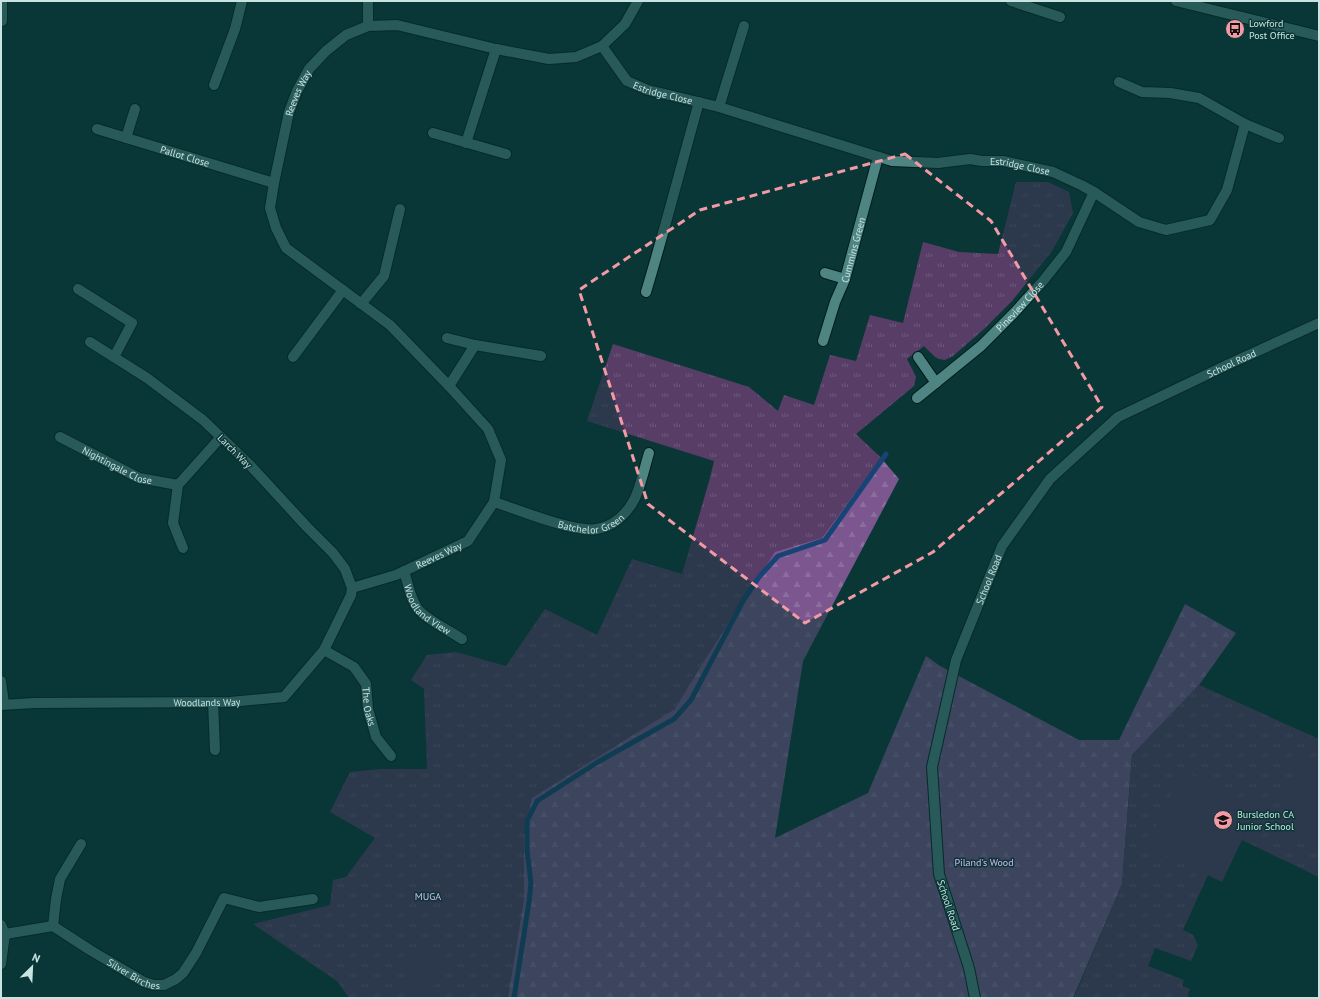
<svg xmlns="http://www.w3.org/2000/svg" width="1320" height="999" viewBox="0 0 1320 999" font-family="'PT Sans',sans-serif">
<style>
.forest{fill:url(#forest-firs)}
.park{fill:url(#park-tufts)}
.garden{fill:#583d67}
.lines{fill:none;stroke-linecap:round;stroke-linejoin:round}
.stream{stroke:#174474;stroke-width:5}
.street-casing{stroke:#001d1c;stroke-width:12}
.secondary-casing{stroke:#001d1c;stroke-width:12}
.street{stroke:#4e8583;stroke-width:10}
.secondary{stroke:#4e8583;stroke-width:10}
.marked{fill:none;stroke:#f49aa4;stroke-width:3;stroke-dasharray:8 5;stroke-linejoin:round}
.labels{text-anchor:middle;stroke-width:3;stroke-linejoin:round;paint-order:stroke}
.poi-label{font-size:10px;fill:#c8e3e2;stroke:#0a3736;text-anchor:start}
.street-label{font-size:10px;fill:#c8e3e2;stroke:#0a3736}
.park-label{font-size:10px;fill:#e0b6f8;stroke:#0a3736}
</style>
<defs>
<pattern id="forest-firs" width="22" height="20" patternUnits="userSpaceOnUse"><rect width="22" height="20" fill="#7b568f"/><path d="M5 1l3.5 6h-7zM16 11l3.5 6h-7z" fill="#8c6e9e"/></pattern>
<pattern id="park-tufts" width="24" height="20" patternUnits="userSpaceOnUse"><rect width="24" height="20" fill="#583d67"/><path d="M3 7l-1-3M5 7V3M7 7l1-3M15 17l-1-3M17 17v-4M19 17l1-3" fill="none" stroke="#6e597c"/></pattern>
</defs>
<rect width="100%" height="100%" fill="#0a3736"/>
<!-- forest -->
<path class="forest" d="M866,444L881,458L899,479L803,661L775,838L868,793L926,656L940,666L1079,740H1119L1185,604L1236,633L1199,685L1132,755L1122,884L1073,998H475L518,787Z"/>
<!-- park -->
<path class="park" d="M1016,182H1048L1069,192L1073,213L1052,251L1012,301L984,329L953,356L945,360L939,359L935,357L924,346L907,359L916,377L914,386L856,434L881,458L822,538L775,552L706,658L675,709L532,798L524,837V900L508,998H349L337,981L253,924L330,905L333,880L346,877L375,838L330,812L350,772L381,769H427L424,689L411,680L427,655L456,652L506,666L545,609L597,635L632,559L682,574L710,478L714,461L587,421L613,344L749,387L778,411L784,395L814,405L830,355L856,361L870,315L903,323L923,242L959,252L998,254Z
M1199,685L1319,739V877L1242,840L1258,806L1147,846L1208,875L1183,930L1193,935L1198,945L1191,961L1155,948L1148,966L1184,980L1182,986L1190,989L1188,994L1189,998H1074L1122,884L1132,755Z"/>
<!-- garden -->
<path class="garden" d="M1301,759L1319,768V852L1269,829Z
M1182,770L1258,806L1222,882L1147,846Z
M416,949H444L431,998C418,998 410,994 404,983L413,952Z"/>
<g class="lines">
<!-- stream -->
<path class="stream" d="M514,998L529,902L531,883L527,850V821L537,801L598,762L674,719L691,700L743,601L759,577L778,556L825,540L886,454"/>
<defs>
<g id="street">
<path d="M2,1V21"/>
<path d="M1011,1L1060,17"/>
<path d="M368,26V1"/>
<path id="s1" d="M602,46L627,81L648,90L719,107L892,161L938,163L970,159L982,161H1003L1053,172L1081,185L1094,192L1139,222L1166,230L1210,220L1227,190L1245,124"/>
<path d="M1119,82L1142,92L1170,93L1199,98L1245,124L1279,138"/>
<path d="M214,85L235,29L242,1"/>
<path d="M719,107L744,26"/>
<path id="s2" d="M97,129L274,183"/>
<path d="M433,133L506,154"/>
<path d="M126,138L135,109"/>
<path d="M466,143L496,49"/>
<path d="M825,273L845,279"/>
<path d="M78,289L132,323L114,357"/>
<path d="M646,292C665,229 681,166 699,102"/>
<path d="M361,304L384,276L400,209"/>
<path d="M447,338L475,345L541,356"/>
<path id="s3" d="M823,341L835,302L845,279L878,157"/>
<path d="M293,357L343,290"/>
<path d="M918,357L936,383"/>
<path d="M449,386L475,345"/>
<path id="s4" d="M917,398L981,346L1014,313L1043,281L1066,252L1094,192"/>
<path id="s5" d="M60,437L139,478L178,485L221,437"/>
<path d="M178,485L173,523L183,548"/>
<path id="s6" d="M494,502C517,509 574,533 597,529C613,526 626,515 634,500C640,489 645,466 649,453"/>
<path id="s7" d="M404,571C408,583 410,599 418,609C426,619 450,631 462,639"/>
<path id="s8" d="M352,588L396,575L468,541L494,502L501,460L488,429L449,386L390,325L286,248L276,228L270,208L274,183L289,112L297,91L309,69L326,51L346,35L368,26L397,25L496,49L549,59L576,57L602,46L625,24L638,1"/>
<path id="s9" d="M324,650L354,667L366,684L368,709L376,737L391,756"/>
<path d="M1,681L4,704"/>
<path d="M213,702L215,750"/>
<path id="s10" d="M1,705L34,703L230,702L284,697L324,650L351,595L352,588L345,569L333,553L307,527L249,464L203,420L147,378L90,342"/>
<path d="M1,925L5,934L1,964"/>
<path d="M53,926L56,899L60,879L81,844"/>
<path id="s11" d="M5,934L53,926L90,950L144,982L154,985H164L176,979L183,973L196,953L224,898L259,907L313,899"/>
<path id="s12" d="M975,998L969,968L939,874L932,767L956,660L1002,546L1050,479L1118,417L1229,364L1319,323"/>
</g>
<path id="secondary" d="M1176,1L1319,36"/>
</defs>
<!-- street casing -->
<use href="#street" class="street-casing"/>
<!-- secondary casing -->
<use href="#secondary" class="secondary-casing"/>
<!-- street -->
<use href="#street" class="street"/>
<!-- secondary -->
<use href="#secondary" class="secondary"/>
</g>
<!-- marked area -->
<path d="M0 0H1320V999H0ZM905,154L991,221L1102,407L933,552L805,623L648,504L579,290L700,210Z" fill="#0a3736" fill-opacity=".55" fill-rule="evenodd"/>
<path class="marked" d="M905,154L991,221L1102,407L933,552L805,623L648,504L579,290L700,210Z"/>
<!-- icons -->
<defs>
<symbol id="bus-disc" viewBox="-11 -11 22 22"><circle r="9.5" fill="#f49aa4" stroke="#0a3736"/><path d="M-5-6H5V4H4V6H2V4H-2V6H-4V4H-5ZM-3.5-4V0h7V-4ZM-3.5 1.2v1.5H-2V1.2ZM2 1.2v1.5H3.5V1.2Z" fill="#111"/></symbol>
<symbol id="school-disc" viewBox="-11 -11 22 22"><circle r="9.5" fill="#f49aa4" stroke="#0a3736"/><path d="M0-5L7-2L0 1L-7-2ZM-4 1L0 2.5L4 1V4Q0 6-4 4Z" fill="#111"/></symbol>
</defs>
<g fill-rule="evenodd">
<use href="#bus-disc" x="1224" y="18" width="22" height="22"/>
<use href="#school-disc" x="1212" y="809" width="22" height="22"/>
</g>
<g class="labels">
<!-- poi labels -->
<g class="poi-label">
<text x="1249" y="27">Lowford<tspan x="1249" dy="12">Post Office</tspan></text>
<text x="1237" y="818">Bursledon CA<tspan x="1237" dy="12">Junior School</tspan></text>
</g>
<!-- street labels -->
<g class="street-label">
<text dy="4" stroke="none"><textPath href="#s1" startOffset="81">Estridge Close</textPath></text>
<text dy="4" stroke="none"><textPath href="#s8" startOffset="683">Reeves Way</textPath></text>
<text dy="4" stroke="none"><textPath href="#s2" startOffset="92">Pallot Close</textPath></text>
<text dy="4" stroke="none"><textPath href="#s1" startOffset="449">Estridge Close</textPath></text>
<text dy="4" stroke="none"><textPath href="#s3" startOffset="96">Cummins Green</textPath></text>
<text dy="4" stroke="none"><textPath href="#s4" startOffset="138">Pineview Close</textPath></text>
<text dy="4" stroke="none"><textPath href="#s12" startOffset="769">School Road</textPath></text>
<text transform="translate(235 451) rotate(45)" y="4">Larch Way</text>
<text dy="4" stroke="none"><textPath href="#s5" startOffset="64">Nightingale Close</textPath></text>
<text dy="4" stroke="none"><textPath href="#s6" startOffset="102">Batchelor Green</textPath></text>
<text dy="4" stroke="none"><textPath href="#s8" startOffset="93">Reeves Way</textPath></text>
<text dy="4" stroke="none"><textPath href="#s12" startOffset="433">School Road</textPath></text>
<text dy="4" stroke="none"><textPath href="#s7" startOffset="47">Woodland View</textPath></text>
<text dy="4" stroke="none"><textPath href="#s10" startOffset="206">Woodlands Way</textPath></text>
<text dy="4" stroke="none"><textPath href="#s9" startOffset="78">The Oaks</textPath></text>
<text transform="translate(949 905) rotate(72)" y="4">School Road</text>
<text dy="4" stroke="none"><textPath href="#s11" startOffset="143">Silver Birches</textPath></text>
</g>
<!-- park labels -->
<g class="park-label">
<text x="984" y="866">Piland's Wood</text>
<text x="428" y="900">MUGA</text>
</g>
</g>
<!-- border -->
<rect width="1320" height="999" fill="none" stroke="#c8e3e2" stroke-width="4"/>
<!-- north arrow -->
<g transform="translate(32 967) rotate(24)" stroke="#0a3736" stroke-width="3" paint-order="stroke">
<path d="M0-3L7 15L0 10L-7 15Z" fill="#c8e3e2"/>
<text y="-6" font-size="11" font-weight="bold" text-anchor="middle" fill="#c8e3e2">N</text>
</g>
</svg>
